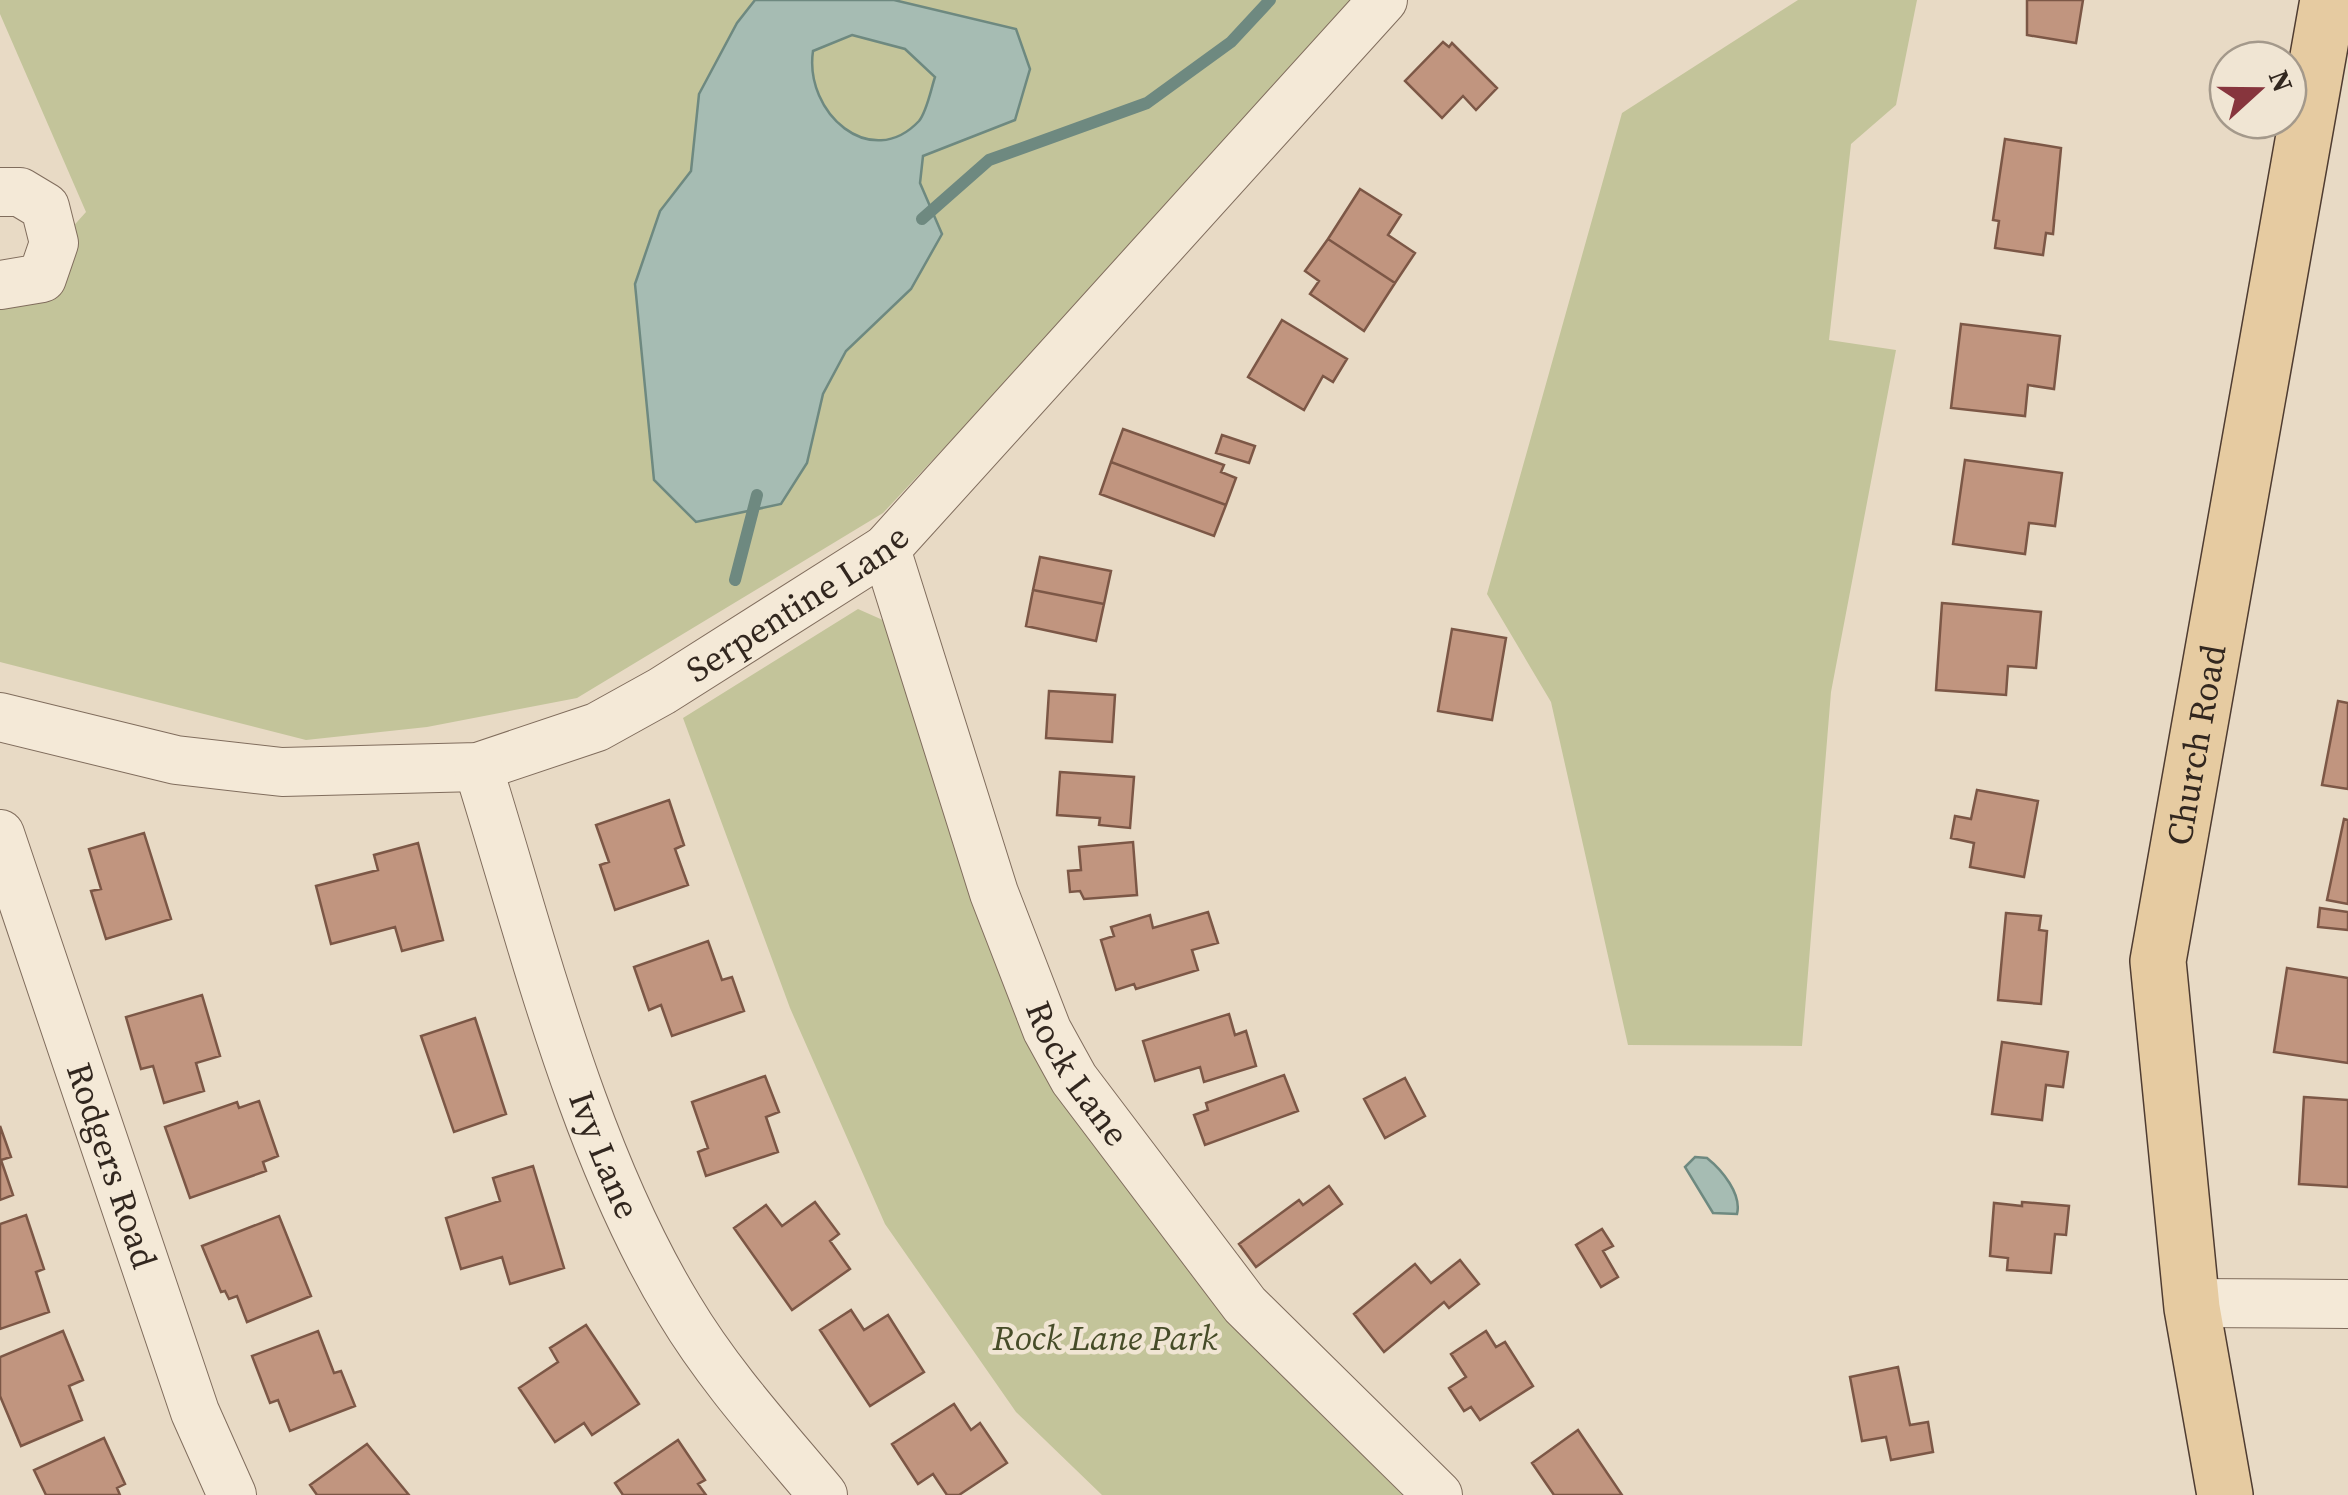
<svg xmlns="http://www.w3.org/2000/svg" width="2348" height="1495" viewBox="0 0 2348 1495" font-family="'Source Serif 4',serif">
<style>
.green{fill:#c3c49a}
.water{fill:#a6bcb3;stroke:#6e8980;stroke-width:2.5;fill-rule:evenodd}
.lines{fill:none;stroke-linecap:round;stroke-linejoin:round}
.stream{stroke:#6e8980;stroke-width:12}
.building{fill:#c1957f;stroke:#7c5746;stroke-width:2.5}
.minor-casing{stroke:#806d5d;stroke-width:50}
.major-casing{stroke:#4f3c31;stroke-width:58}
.minor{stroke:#f4e9d7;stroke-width:48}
.major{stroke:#e6cba1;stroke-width:55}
.labels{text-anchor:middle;stroke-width:9;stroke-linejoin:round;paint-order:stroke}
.street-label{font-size:35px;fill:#32271f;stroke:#f0e5d3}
.park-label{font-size:35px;font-style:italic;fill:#464c28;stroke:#f0e5d3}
</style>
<rect width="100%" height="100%" fill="#e8dac5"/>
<!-- green -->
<path class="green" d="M0,0H1364L883,513L577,698L427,727L306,740L0,662V308L86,212L0,14Z
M1798,0H1917L1896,105L1851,144L1829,340L1896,350L1831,692L1802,1046L1628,1045L1551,702L1487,594L1622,113Z
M858,609L885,621L1021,1017L1419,1495H1102L1016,1412L885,1224L790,1008L683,718Z"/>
<!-- water -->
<path class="water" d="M755,0H894L1016,29L1030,69L1015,120L923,156L920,183L942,234L911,289L846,351L823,394L807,463L781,504L696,522L654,480L635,284L660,211L691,171L699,94L737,23ZM852,35L905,49L935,77C931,89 927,111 919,121C871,172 804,113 813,51Z
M1695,1157L1707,1158C1722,1170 1742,1194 1737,1214L1713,1213L1685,1167Z"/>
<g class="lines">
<!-- stream -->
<path class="stream" d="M922,219L989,160L1147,103L1231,42L1270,0
M735,580L757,495"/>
</g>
<!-- building -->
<path class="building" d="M2027,0H2083L2076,43L2027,35Z
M1443,42L1449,47L1452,43L1497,88L1476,110L1463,96L1442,118L1405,81Z
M2005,139L2061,148L2053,234L2046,233L2043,255L1995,248L1999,221L1993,220Z
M1360,189L1401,215L1388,235L1415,253L1395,283L1328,239Z
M1328,239L1395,283L1364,331L1310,294L1319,281L1305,271Z
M1282,320L1347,359L1333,382L1323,376L1304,410L1248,377Z
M1961,324L2060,336L2054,389L2028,385L2025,416L1951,408Z
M1123,429L1224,465L1221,472L1236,478L1226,505L1111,462Z
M1222,435L1255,446L1249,463L1216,453Z
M1965,460L2062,473L2055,526L2029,523L2025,554L1953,544Z
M1111,462L1226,505L1214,536L1100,494Z
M1040,557L1111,571L1104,604L1033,590Z
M1033,590L1104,604L1096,641L1026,626Z
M1942,603L2041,612L2036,668L2008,666L2006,695L1936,690Z
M1452,629L1506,638L1492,720L1438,711Z
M1049,691L1115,695L1112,742L1046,738Z
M2338,701L2348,703V789L2322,785Z
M1060,772L1134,777L1130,828L1099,825L1100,818L1057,815Z
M1977,790L2038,801L2024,877L1970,867L1974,843L1951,838L1955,816L1971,819Z
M669,800L684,845L675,849L688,885L615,910L600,865L609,862L596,825Z
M2344,819L2348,820V904L2327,900Z
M144,833L171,919L106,939L91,891L101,889L89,849Z
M1133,842L1137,895L1084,899L1080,891L1070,892L1068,871L1081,870L1079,847Z
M418,843L443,940L402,951L395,927L331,944L316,886L378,870L374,855Z
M2320,908L2348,912V930L2318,927Z
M1208,912L1218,943L1192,950L1198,970L1136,989L1134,984L1116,990L1101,940L1114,936L1111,927L1150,915L1153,928Z
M2006,913L2041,916L2039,930L2047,931L2041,1004L1998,1000Z
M708,941L722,980L732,977L744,1011L672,1036L661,1005L649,1010L634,967Z
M2287,968L2348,978V1063L2274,1052Z
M202,995L220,1056L196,1063L204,1091L164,1103L153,1066L141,1069L126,1017Z
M1229,1014L1235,1035L1246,1031L1256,1066L1204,1082L1200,1067L1155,1081L1143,1041Z
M475,1018L506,1114L454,1132L421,1036Z
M2002,1042L2068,1052L2063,1087L2046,1085L2042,1120L1992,1114Z
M1284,1075L1298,1111L1205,1145L1194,1115L1208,1110L1206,1103Z
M765,1076L779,1112L766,1117L778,1152L706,1176L698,1152L708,1148L692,1102Z
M1405,1078L1425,1116L1385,1138L1364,1099Z
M2304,1097L2348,1100V1187L2299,1184Z
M259,1101L278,1156L263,1162L266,1171L190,1198L165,1127L237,1102L239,1108Z
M0,1126L11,1157L1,1160L13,1195L0,1200Z
M533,1166L564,1268L510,1284L502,1257L461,1269L446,1218L500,1201L493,1178Z
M1329,1186L1342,1204L1256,1267L1239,1244L1299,1200L1303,1205Z
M815,1202L839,1234L830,1241L850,1269L792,1310L734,1228L766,1205L782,1226Z
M2022,1202L2069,1206L2066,1235L2055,1234L2051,1273L2007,1270L2008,1258L1990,1256L1994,1203L2022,1206Z
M26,1215L44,1269L36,1272L49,1312L0,1329V1224Z
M279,1216L311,1296L247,1322L237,1296L229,1299L225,1291L221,1292L202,1246Z
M1602,1229L1613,1246L1603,1251L1618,1277L1601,1287L1576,1245Z
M1460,1260L1479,1284L1449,1308L1444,1302L1384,1352L1354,1314L1415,1264L1431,1283Z
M851,1310L864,1330L888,1315L924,1372L870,1406L820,1330Z
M586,1325L639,1404L592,1435L584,1423L555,1442L519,1388L558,1362L550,1348Z
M63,1331L83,1380L69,1386L82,1420L21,1446L0,1396V1357Z
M318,1331L334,1373L341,1371L355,1406L290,1431L278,1400L270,1403L252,1356Z
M1486,1331L1496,1347L1505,1342L1533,1386L1480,1420L1471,1407L1464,1411L1449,1388L1466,1377L1451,1354Z
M1898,1367L1910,1425L1928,1422L1933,1452L1891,1460L1886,1437L1862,1441L1850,1377Z
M954,1404L971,1430L980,1423L1007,1463L959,1495H947L933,1474L918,1484L892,1444Z
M1578,1430L1622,1495H1554L1532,1463Z
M104,1438L125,1484L117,1488L120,1495H46L34,1470Z
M678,1440L705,1480L698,1484L706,1495H623L615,1483Z
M367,1444L409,1495H317L310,1485Z"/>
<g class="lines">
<defs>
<g id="minor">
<path d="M0,192H20L45,207L54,243L42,278L0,285"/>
<path id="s1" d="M886,549L994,893L1047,1030L1074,1079L1245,1305L1438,1495"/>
<path id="s2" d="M0,717L176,760L282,772L478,767L597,727L662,691L886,549L1383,0"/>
<path id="s3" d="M478,767C533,943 583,1152 679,1309C719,1376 773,1435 823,1495"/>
<path id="s4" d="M0,834L195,1412L232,1495"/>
<path d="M2191,1303L2348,1304"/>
</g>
<g id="major">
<path id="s5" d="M2225,1495L2192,1308L2158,961L2328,0"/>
</g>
</defs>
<!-- minor casing -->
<use href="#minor" class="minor-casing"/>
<!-- major casing -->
<use href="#major" class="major-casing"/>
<!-- minor -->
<use href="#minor" class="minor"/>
<!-- major -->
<use href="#major" class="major"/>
</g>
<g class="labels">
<!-- street labels -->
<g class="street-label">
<text dy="12" stroke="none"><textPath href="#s2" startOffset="845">Serpentine Lane</textPath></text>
<text dy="12" stroke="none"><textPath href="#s5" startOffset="758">Church Road</textPath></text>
<text dy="12" stroke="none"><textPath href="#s1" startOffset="560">Rock Lane</textPath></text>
<text dy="12" stroke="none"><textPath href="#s3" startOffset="408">Ivy Lane</textPath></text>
<text dy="12" stroke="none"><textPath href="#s4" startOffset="350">Rodgers Road</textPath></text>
</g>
<!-- park labels -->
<g class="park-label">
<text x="1105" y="1350">Rock Lane Park</text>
</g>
</g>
<!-- north arrow -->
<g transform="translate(2258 90) rotate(69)"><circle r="48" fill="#f0e5d3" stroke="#a4998b" stroke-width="2.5"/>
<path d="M0-8L18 38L0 25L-18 38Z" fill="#87353d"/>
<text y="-15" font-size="28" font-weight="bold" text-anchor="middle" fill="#32271f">N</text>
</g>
</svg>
